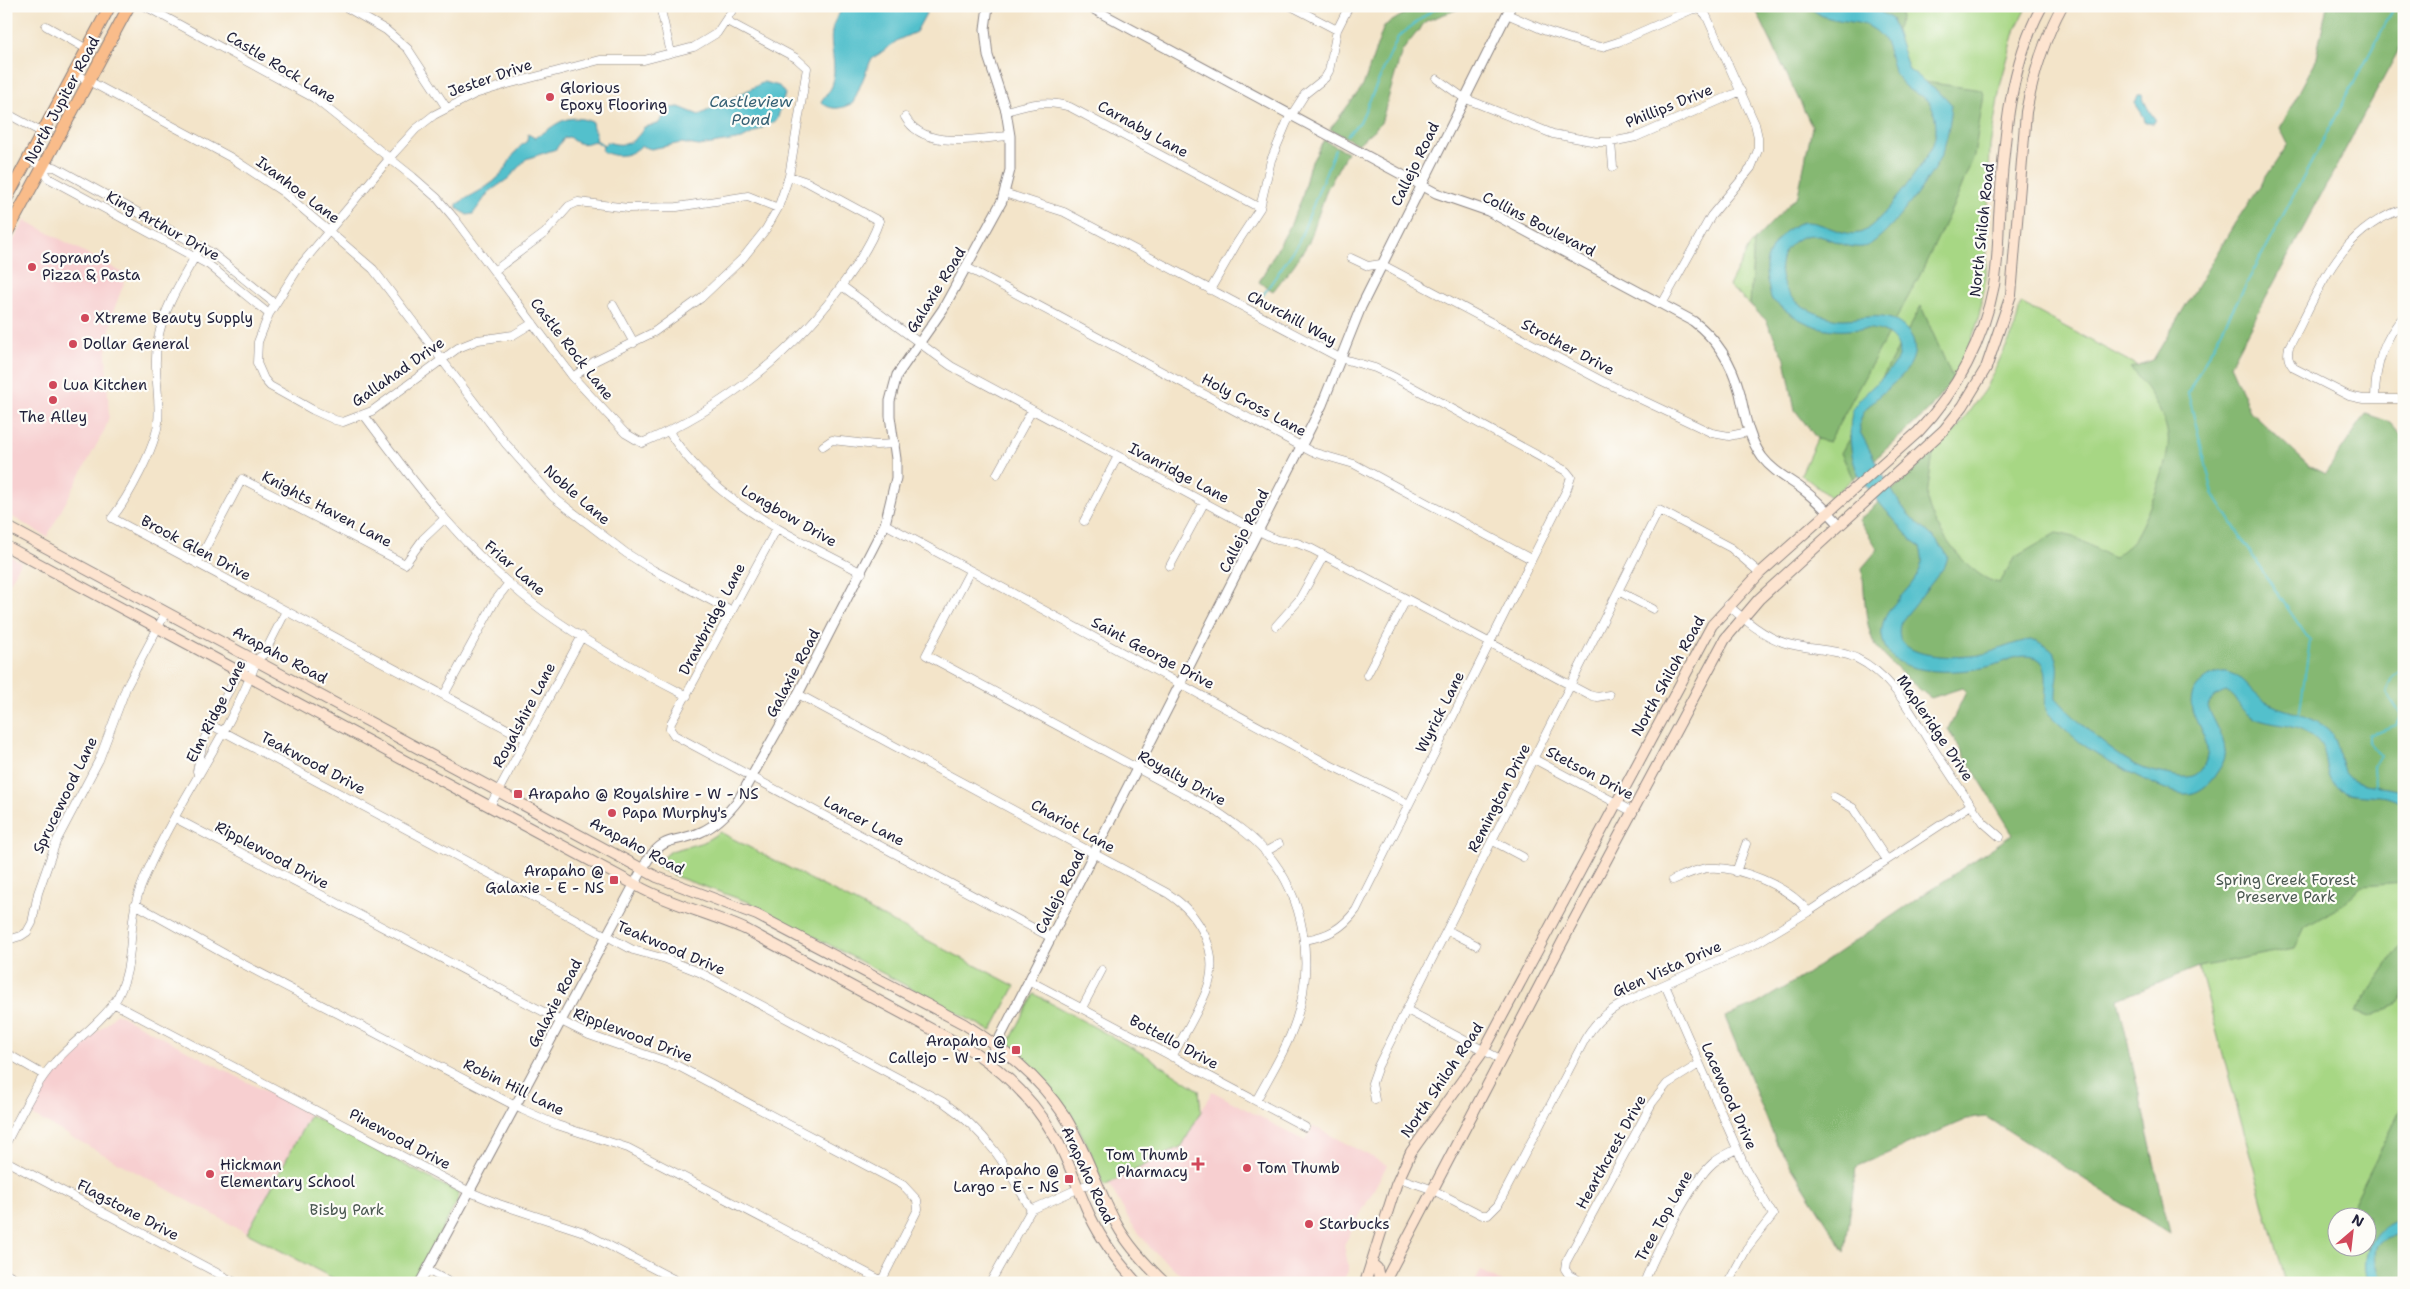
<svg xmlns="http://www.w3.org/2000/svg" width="2410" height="1289" viewBox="0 0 2410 1289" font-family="'Shantell Sans',sans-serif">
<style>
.built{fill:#f7cfd0}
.green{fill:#a7d784;stroke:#647c60;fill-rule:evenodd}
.forest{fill:#85b872;stroke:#546d56}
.water{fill:#53c0cc;stroke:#3a7184}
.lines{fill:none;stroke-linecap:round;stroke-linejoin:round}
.stream{stroke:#53c0cc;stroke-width:2}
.minor-casing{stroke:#8a8382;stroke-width:9}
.tertiary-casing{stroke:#8a8382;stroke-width:11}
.secondary-casing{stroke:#8a8382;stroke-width:12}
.primary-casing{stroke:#8a8382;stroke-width:13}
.minor{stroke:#fff;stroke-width:8}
.tertiary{stroke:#fff;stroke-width:9}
.secondary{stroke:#fde4d0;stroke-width:10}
.primary{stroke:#f9bc8a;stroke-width:11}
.poi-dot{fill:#d1495b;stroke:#fdfcf7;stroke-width:2}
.labels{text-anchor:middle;stroke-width:4.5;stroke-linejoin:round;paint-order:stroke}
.street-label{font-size:15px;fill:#22223b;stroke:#fdfcf7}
.poi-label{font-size:15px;fill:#22223b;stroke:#fdfcf7;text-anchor:start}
.park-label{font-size:15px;fill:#4a5851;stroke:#fdfcf7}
.water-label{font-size:16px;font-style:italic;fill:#366175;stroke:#fdfcf7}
</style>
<rect width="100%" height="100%" fill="#fdfcf7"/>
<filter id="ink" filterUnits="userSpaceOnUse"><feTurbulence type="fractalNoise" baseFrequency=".02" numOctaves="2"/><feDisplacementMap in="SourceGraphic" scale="10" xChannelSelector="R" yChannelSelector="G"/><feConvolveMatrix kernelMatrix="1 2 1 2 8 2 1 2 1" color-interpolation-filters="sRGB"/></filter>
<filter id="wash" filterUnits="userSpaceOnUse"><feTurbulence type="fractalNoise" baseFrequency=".0096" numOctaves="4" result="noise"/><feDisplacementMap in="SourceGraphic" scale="20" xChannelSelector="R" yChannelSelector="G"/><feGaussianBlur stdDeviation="1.12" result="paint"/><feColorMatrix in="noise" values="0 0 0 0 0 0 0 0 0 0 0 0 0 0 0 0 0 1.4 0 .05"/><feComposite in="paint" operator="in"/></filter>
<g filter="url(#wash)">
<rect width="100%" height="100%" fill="#f3e4c9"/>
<!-- built -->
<path class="built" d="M25,220L125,274L124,283L113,312L106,353L109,416L105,429L47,537L6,513V254Z
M6,554L21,562L6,590Z
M116,1013L310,1115L247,1233L30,1114L53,1076L78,1047L108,1023Z
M1212,1091L1305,1141L1313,1126L1387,1165L1344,1245L1349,1269L1342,1283H1191L1152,1250L1131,1223L1109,1184L1182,1146Z
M1481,1271L1503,1283H1474Z"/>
<!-- green -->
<path class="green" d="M1822,6H2027L2016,28L2001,82L1990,146L1986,279L1978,321L1962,368L1929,410L1831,498L1801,474L1817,439Z
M1754,241L1750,305L1729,286L1749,247Z
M2021,303L2188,393L2404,797V1218L2375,1283H2285L2199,967L2083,870L2108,757L1899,516L1931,455L1956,430L1985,389L2014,331ZM2338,1216H2368V1246H2338Z
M720,832L1015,986L993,1028L991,1031L751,903L677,877L659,868L657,863L671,851L704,842Z
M1034,994L1147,1056L1199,1090L1201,1111L1182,1146L1104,1186L1089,1148L1071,1114L1040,1074L1009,1043Z
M310,1115L458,1193V1200L413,1283H342L247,1233Z"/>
<!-- forest -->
<path class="forest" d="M1417,6H1466L1426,21L1402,51L1381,123L1358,144L1330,129L1363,86L1384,26Z
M1754,6H1901V18L1893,37L1910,80L1982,90L1984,95L1974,156L1956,200L1919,277L1829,442L1817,439L1795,410L1785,359L1766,320L1750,305L1754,241L1798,195L1812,127Z
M2327,6H2404V40L2230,365L2250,411L2309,466L2325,474L2366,414L2390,422L2404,438V883L2362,886L2341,906L2305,927L2295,948L2199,967L2118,999L2170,1234L1987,1117L1967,1119L1856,1167L1845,1252L1777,1144L1725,1017L1757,1004L1805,975L2013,834L1948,729L1966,692L1962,688L1931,698C1919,690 1878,653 1873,641C1864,620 1865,591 1862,568L1878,549L1859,520L1933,453C1932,466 1926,490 1928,503C1934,530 1972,580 2000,583L2014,558L2057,533L2074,537L2113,558C2119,553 2128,547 2133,541C2146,520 2172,459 2168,435C2164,412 2146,385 2130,368L2153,360L2235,223L2288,144L2280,128L2315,62Z
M1324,140L1347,152L1327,189L1309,242L1294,265L1273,291L1259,282L1290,226L1302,198L1309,167Z
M1921,306L1953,379L1929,410L1853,479L1841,453Z
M2404,941V995L2399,1004L2369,1017L2355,1012Z
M2404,1103V1283H2375C2365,1259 2368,1242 2368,1216H2347Z"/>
<!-- water -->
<path class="water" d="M845,6H930L916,32L898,40L871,60L853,103C841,109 831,111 821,102C824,95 832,91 833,82C838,51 820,34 845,6Z
M1810,6H1852L1879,11L1892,19L1909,70L1945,97L1952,105C1950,123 1947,144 1939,160C1931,178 1881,246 1863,247C1837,250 1818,224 1795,241C1788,246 1784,251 1782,259C1773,294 1808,315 1839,319C1855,320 1872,314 1888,318C1898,320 1913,333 1914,343C1920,377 1872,391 1861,418C1859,422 1860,428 1860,432C1874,457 1886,483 1902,506C1915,526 1938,535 1948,557L1945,566L1901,622C1887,661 1958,658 1980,655C1994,652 2019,640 2032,640C2037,640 2048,647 2052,651C2064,664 2055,683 2056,698C2078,722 2114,757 2145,769C2153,772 2162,773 2170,775C2187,779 2200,779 2206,760C2215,732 2171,707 2203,681C2210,675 2219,671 2227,672C2243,675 2251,694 2266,702C2286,713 2319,715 2333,735C2341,747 2338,768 2349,777C2364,788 2386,784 2404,791V805C2385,789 2358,801 2338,788C2323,778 2330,753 2317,740C2296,720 2264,728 2246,713C2237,706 2239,698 2226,691C2217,694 2211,698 2208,707C2213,720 2224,736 2225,750C2227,760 2219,769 2214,777C2207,786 2198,794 2186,794C2167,795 2097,756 2081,743C2075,738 2048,715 2046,710C2043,696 2052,667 2038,659C2022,651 2005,662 1991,666C1965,673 1898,678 1885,647C1869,609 1916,595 1922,562C1923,557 1921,552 1920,547L1913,542C1896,521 1875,500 1860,477C1850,461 1848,431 1852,413C1857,388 1922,363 1890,336C1875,323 1852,332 1835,330C1809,328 1790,315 1771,299C1769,288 1765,276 1766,265C1768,247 1789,221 1808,222C1826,223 1842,237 1860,233C1879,227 1922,166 1932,147C1934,142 1936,134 1936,128C1935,87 1912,102 1898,78C1887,60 1892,41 1873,29C1856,17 1822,25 1810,6Z
M764,82L779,86L785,94L777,120L742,139L699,146L681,143L651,149L641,146C629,157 616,158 602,151L603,146L594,141C584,145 577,145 569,137L564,138L556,149L526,159L509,178L489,192L473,214L467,215L457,208V204C469,196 482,191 493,182C508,171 511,151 527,141L528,134L535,138C556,126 565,111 592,122L593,128L596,132L595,139L604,145L608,142C625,148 636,142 644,127L658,124L670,108L679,107L699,115Z
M2138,95H2142C2145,104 2149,111 2155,119L2153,123H2145L2144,117L2135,103Z
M2404,1215V1232C2397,1235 2387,1237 2381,1241C2369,1249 2379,1272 2382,1283H2369C2361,1265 2367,1239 2383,1228C2390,1223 2398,1221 2404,1215Z"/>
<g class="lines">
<!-- stream -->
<path class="stream" d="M1347,135L1360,122L1398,37L1431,11L1443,6
M1263,295L1298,244L1335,149
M2299,716L2310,641L2263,572L2213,493L2188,393L2395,6
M2375,786L2374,766L2381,755L2368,742V735L2396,725L2401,715L2387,693L2393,677L2404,668"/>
</g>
</g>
<g filter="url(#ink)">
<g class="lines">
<defs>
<path id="minor" d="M145,6L314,98L413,177L437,198L454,218L573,377L625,433L642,443C724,408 797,351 847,278C860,260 872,242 879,221L807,182L789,176
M344,6L386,30L408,49L446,107
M660,6L671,53
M1291,6L1337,30
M1507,14L1546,31L1589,45L1602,47L1618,42L1693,9L1701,10L1706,15L1755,124L1758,137V150L1751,168L1711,216L1662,304
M46,26L87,49
M74,73L230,157L283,192L373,269L506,444L553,497L626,553L653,570L731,611
M1437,79L1464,98L1553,134L1597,142H1611L1636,137L1741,91
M1006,111C1028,105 1047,99 1070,107L1260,208
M6,113L43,133
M905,117C924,151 977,138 1010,136
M1611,142L1613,167
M28,159L43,167H55L212,253L274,303
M43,167L48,178L209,265L269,314
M1004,193L1064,212L1340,358L1375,368L1392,376L1566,471L1571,477L1567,489L1356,910C1342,929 1328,936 1305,940
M2404,209C2338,229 2319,292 2289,347C2287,356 2288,361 2294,368L2349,396L2363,399H2404
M201,246C185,275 164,306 158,339C152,369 161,395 158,423C155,448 128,498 112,518L526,739
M1351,258L1368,266L1381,264L1604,382L1712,433L1729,436L1748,432
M968,268L1312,452L1354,464L1531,559
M494,271L545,233L569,206L578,202L628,208L677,207L748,196L778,208
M842,286L951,366L1248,526L1277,540L1297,543L1312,549L1589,695L1597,697L1609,695
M1210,290L1237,243L1260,208L1271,160L1287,122L1305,94L1325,78L1329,71L1337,30L1349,6
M613,305L634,343
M533,323L513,335L478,340L458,348L372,411L343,422L335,420L313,410L270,386L264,379L257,363L258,342L269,314L299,267L394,153L416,129L434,115L475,94L508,84L600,60H644L694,47L717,33L735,6
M573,377L595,361L654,332L701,298L743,258L766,229L778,208L789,176L807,68L796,58L727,21
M2375,398C2375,368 2383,339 2404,316
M364,415C417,487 471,558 543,611C588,644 638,671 687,696
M669,432C715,504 789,534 862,573
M823,446L832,440L876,445L895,444
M997,474L1032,410
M1084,521L1118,456
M885,524L1326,763L1409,804
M777,528L671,723L670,729L674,735L1052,938
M197,564L242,479L405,564L423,539L444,519
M1170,566L1204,503
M970,571L926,655L1213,809C1232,822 1251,835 1266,852C1305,897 1315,964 1296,1020C1287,1048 1270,1075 1256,1101
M1618,591L1653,609
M1728,605C1745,620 1763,636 1785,643C1808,650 1834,648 1856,658C1891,675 1909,709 1928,740C1946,768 1964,796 1984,823L2000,837
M1276,626L1299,600L1324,555
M1367,675L1406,600
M798,694L1167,893C1200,914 1222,953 1206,992C1197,1014 1183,1036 1172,1057
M444,695L495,601L509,583
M211,725L633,950L666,959L699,972L943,1102C987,1132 1006,1165 1031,1210
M1534,759L1633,812
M198,774L197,771L203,742L217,712L240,671L264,654L286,611
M1834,797L1853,808L1887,860
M490,806L582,636
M175,818L561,1021L589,1035L678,1066L903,1185L917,1200L918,1209L882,1280
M1493,841L1523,857
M1265,852L1279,844
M1736,872L1746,844
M1673,880C1684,875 1695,870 1707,868C1737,865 1791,887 1808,912
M135,904L239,962L523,1110L557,1125L628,1148L886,1283
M1447,930L1476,945
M6,938L11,939L21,936L27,932L32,923L38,893L56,842L99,760L126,688L166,612
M1030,981L1305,1127
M1665,985L1746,1169L1773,1215L1747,1248L1728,1283
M113,1003L470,1192L499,1204L581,1231L681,1283
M1082,1008L1102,970
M1407,1010L1500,1059
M6,1053L44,1075
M1375,1100L1372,1083L1378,1066L1659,510L1731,548L1760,573
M6,1143C21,1115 34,1085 55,1062C73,1041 98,1026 114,1003C137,968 126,926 140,889C171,809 227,741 257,660
M6,1161L236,1283
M1399,1178L1431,1189L1482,1215H1488L1498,1205L1585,1039C1595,1022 1607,1011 1625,1002L1755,944L1808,912L1971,805
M427,1270L451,1283
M6,1273L24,1283
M990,1283L1031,1210L1095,1181
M1584,1283L1569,1275L1565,1269L1566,1262L1652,1103L1667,1084L1699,1064
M1644,1283C1655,1254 1691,1182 1713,1163C1720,1157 1729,1153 1737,1149"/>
<path id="tertiary" d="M1088,6L1436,193L1488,211L1693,321C1717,339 1732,363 1740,393C1745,416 1748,437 1762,457C1772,470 1785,477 1798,486C1814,497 1827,511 1840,525
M988,1061L1311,427L1322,405L1361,307L1511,6
M420,1283L647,861C666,833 676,844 701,832C717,825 729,812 739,799L798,694L885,524L896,478V459L890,416V401L897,375L943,309L1002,201L1010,170V136L1006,111L988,56L985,29L988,6"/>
<path id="secondary" d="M6,526L657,877L757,915L964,1024C1004,1049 1038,1076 1064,1115C1086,1150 1097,1189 1117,1225C1129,1247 1146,1265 1165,1283
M6,546L643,889C676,906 712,914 747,930L974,1052C1007,1074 1035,1102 1055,1137C1068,1159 1076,1184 1086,1207C1098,1236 1116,1260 1137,1283
M1371,1263L1377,1268L1380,1283
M1365,1283L1396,1185L1411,1152L1484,1050L1712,625L1760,573L1918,432C1957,391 1983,341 1994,285C1998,263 1998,240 1999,217C2004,147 2007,70 2042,6
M1384,1283L1566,935L1725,639L1759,599L1944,430L1963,406L1986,368L2011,295L2026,112C2033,76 2044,39 2062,6"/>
<path id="primary" d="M6,200L110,6
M6,235L129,6"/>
</defs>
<!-- minor casing -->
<use href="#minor" class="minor-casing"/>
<!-- tertiary casing -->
<use href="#tertiary" class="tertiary-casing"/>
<!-- secondary casing -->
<use href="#secondary" class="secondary-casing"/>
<!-- primary casing -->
<use href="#primary" class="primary-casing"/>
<!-- minor -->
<use href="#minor" class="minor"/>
<!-- tertiary -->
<use href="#tertiary" class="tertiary"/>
<!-- secondary -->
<use href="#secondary" class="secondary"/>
<!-- primary -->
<use href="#primary" class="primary"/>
</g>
</g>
<!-- markers -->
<g class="poi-dot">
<circle cx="550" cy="97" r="5"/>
<circle cx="32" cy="267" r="5"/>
<circle cx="85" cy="318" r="5"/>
<circle cx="73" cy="344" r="5"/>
<circle cx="53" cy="385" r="5"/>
<circle cx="53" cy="400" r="5"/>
<rect x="513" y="789" width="10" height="10" rx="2.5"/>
<circle cx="612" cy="813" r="5"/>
<rect x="609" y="875" width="10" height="10" rx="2.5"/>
<rect x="1011" y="1045" width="10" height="10" rx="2.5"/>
<path d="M1195.5 1156.5h5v5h5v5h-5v5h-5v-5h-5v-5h5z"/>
<circle cx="1247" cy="1168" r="5"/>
<circle cx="210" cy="1174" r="5"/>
<rect x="1064" y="1174" width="10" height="10" rx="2.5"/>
<circle cx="1309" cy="1224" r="5"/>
</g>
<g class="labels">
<!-- street labels -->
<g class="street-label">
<text transform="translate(281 67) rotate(31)" y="5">Castle Rock Lane</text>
<text transform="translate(490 78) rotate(-19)" y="5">Jester Drive</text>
<text transform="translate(62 100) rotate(-62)" y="5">North Jupiter Road</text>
<text transform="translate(1669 106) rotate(-22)" y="5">Phillips Drive</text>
<text transform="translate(1143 129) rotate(29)" y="5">Carnaby Lane</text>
<text transform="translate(1415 164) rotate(-64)" y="5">Callejo Road</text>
<text transform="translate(298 190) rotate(37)" y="5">Ivanhoe Lane</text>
<text transform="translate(1539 224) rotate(27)" y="5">Collins Boulevard</text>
<text transform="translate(163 226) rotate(29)" y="5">King Arthur Drive</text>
<text transform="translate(1982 230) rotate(-84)" y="5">North Shiloh Road</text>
<text transform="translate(936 290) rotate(-58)" y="5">Galaxie Road</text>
<text transform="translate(1292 318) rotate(28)" y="5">Churchill Way</text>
<text transform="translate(1568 347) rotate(28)" y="5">Strother Drive</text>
<text transform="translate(572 349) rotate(52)" y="5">Castle Rock Lane</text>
<text transform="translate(398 372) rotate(-35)" y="5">Gallahad Drive</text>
<text transform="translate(1254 405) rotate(28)" y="5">Holy Cross Lane</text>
<text transform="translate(1179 473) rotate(28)" y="5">Ivanridge Lane</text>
<text transform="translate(577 495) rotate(41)" y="5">Noble Lane</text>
<text transform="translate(327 509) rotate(28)" y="5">Knights Haven Lane</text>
<text transform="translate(789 516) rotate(30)" y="5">Longbow Drive</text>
<text transform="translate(1244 531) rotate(-63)" y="5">Callejo Road</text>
<text transform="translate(196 548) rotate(28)" y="5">Brook Glen Drive</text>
<text transform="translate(515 568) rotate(41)" y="5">Friar Lane</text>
<text transform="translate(712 619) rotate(-62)" y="5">Drawbridge Lane</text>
<text transform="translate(1153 653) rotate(28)" y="5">Saint George Drive</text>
<text transform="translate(280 655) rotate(28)" y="5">Arapaho Road</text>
<text transform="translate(793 673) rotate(-62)" y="5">Galaxie Road</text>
<text transform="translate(1668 676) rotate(-61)" y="5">North Shiloh Road</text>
<text transform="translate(216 711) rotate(-63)" y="5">Elm Ridge Lane</text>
<text transform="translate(1440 712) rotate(-63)" y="5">Wyrick Lane</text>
<text transform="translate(524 715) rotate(-62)" y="5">Royalshire Lane</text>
<text transform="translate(1935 728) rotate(56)" y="5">Mapleridge Drive</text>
<text transform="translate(313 763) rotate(28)" y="5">Teakwood Drive</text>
<text transform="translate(1590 773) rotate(28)" y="5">Stetson Drive</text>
<text transform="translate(1182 778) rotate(29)" y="5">Royalty Drive</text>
<text transform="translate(65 795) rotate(-64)" y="5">Sprucewood Lane</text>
<text transform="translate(1499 798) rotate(-63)" y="5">Remington Drive</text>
<text transform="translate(864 821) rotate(28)" y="5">Lancer Lane</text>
<text transform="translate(1073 826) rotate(29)" y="5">Chariot Lane</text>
<text transform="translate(637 846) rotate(28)" y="5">Arapaho Road</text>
<text transform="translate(272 855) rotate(28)" y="5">Ripplewood Drive</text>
<text transform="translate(1060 892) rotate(-63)" y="5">Callejo Road</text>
<text transform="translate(671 948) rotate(23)" y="5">Teakwood Drive</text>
<text transform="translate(1667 969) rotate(-24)" y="5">Glen Vista Drive</text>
<text transform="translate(555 1003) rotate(-62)" y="5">Galaxie Road</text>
<text transform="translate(633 1035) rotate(21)" y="5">Ripplewood Drive</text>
<text transform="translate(1174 1042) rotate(28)" y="5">Bottello Drive</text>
<text transform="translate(1442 1080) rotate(-56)" y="5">North Shiloh Road</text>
<text transform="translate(514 1087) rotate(26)" y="5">Robin Hill Lane</text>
<text transform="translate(1729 1096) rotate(66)" y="5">Lacewood Drive</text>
<text transform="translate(400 1139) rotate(28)" y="5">Pinewood Drive</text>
<text transform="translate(1611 1152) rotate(-61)" y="5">Hearthcrest Drive</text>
<text transform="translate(1088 1175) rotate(65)" y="5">Arapaho Road</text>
<text transform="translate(128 1210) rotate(28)" y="5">Flagstone Drive</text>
<text transform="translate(1664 1216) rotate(-61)" y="5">Tree Top Lane</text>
</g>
<!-- poi labels -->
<g class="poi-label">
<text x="560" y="93">Glorious<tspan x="560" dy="17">Epoxy Flooring</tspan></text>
<text x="42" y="263">Soprano’s<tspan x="42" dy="17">Pizza &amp; Pasta</tspan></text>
<text x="95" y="323">Xtreme Beauty Supply</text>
<text x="83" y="349">Dollar General</text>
<text x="63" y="390">Lua Kitchen</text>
<text x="53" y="422" text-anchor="middle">The Alley</text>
<text x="528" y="799">Arapaho @ Royalshire - W - NS</text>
<text x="622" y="818">Papa Murphy's</text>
<text x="604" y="876" text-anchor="end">Arapaho @<tspan x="604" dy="17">Galaxie - E - NS</tspan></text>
<text x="1006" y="1046" text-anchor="end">Arapaho @<tspan x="1006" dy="17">Callejo - W - NS</tspan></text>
<text x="1188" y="1160" text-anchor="end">Tom Thumb<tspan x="1188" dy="17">Pharmacy</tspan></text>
<text x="220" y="1170">Hickman<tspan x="220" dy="17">Elementary School</tspan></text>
<text x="1257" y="1173">Tom Thumb</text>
<text x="1059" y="1175" text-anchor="end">Arapaho @<tspan x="1059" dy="17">Largo - E - NS</tspan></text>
<text x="1319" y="1229">Starbucks</text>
</g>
<!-- park labels -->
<g class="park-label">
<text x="2286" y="885">Spring Creek Forest<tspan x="2286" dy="17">Preserve Park</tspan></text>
<text x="347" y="1215">Bisby Park</text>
</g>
<!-- water labels -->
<g class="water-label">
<text x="751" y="107">Castleview<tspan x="751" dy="18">Pond</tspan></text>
</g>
</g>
<!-- margin -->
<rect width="2410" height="1289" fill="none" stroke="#fdfcf7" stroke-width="25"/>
<!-- north arrow -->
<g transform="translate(2352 1232) rotate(28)"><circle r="24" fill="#fdfcf7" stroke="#a5a5ac"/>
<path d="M0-4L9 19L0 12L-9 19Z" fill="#d1495b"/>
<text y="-8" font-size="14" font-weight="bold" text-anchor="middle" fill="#22223b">N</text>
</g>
</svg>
